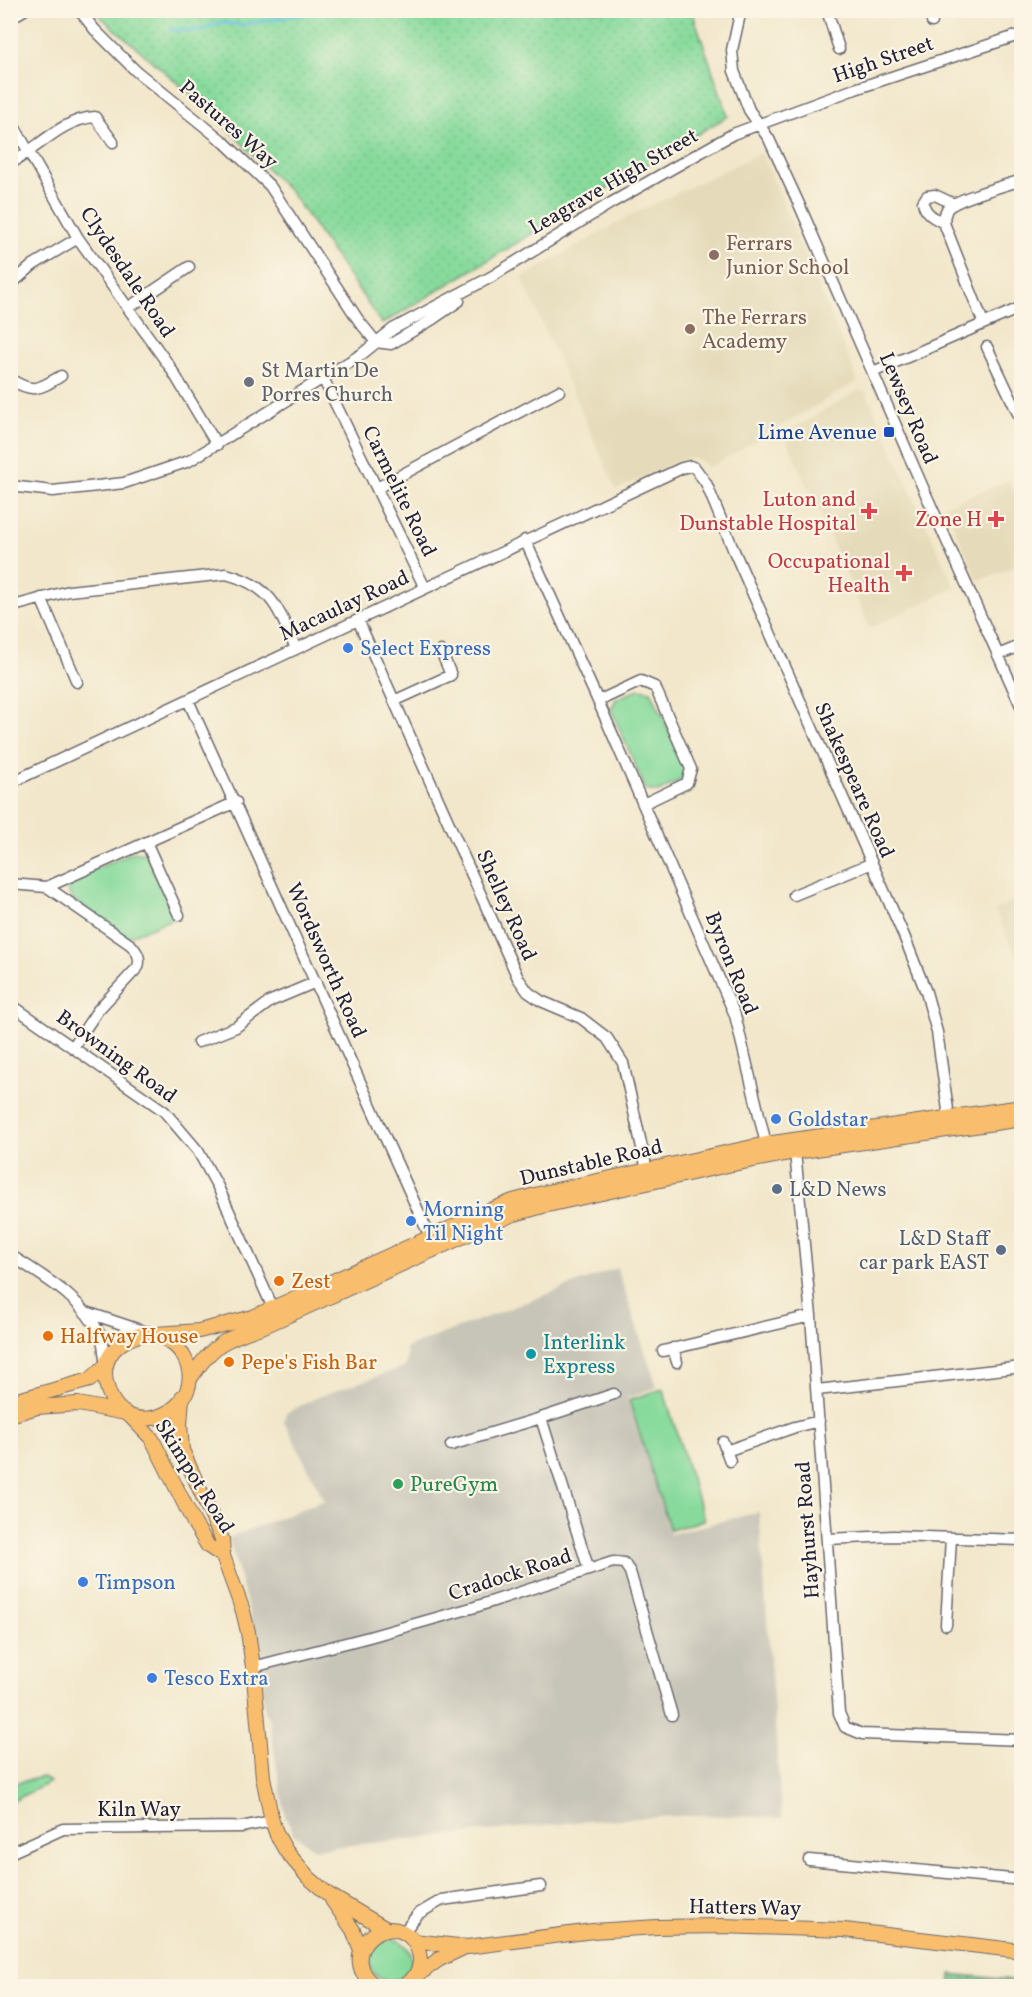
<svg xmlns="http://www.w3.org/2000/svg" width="1032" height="1997" viewBox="0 0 1032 1997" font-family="Vollkorn,serif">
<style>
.built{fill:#e5dbba}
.industrial{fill:#c7c5b8}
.green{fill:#87da9c;stroke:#547e6c;stroke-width:1.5}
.forest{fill:url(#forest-crowns);stroke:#486e60;stroke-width:1.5}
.park{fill:url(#park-dots);stroke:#547e6c;stroke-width:1.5}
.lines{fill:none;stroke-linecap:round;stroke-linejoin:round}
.stream{stroke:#63c1e1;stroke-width:3}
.minor-casing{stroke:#6b676d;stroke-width:13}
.major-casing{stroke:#6b676d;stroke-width:16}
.minor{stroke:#fff;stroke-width:10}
.major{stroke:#f9be6d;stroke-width:14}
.education-dot{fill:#8d6e63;stroke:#fcf5e5;stroke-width:2}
.worship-dot{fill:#6b7280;stroke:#fcf5e5;stroke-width:2}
.transit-dot{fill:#1a4fb4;stroke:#fcf5e5;stroke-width:2}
.health-dot{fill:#e0444e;stroke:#fcf5e5;stroke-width:2}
.shop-dot{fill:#3f7fe0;stroke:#fcf5e5;stroke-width:2}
.service-dot{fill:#5c6f8a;stroke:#fcf5e5;stroke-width:2}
.food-dot{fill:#e8710a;stroke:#fcf5e5;stroke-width:2}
.culture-dot{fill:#0f9aa8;stroke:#fcf5e5;stroke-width:2}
.leisure-dot{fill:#2e9e5b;stroke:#fcf5e5;stroke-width:2}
.labels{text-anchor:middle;stroke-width:4.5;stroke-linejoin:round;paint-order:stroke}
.street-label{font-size:21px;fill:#22223b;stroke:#fcf5e5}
.education-label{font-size:21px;fill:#785e54;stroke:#fcf5e5;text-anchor:start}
.worship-label{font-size:21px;fill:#5b616d;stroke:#fcf5e5;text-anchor:start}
.transit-label{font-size:21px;fill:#164399;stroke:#fcf5e5;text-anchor:end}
.health-label{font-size:21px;fill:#be3a42;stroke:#fcf5e5;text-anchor:end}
.shop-label{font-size:21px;fill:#366cbe;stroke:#fcf5e5;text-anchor:start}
.service-label{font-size:21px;fill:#4e5e75;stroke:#fcf5e5;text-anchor:start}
.food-label{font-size:21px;fill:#c56008;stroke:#fcf5e5;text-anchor:start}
.culture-label{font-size:21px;fill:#0d838f;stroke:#fcf5e5;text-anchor:start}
.leisure-label{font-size:21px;fill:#27864d;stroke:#fcf5e5;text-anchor:start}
</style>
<defs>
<pattern id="forest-crowns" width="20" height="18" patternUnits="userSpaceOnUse" patternTransform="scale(1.5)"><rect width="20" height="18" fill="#6dba84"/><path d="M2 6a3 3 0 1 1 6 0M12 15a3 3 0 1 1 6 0" fill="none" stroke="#59976d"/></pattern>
<pattern id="park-dots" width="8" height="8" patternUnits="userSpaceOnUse" patternTransform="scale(1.5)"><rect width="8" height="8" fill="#87da9c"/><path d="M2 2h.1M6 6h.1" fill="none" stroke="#74bb87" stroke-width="1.8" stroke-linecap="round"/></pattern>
</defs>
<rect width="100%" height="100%" fill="#fcf5e5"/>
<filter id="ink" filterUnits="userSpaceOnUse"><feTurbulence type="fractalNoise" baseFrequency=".0167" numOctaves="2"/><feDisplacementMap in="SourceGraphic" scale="12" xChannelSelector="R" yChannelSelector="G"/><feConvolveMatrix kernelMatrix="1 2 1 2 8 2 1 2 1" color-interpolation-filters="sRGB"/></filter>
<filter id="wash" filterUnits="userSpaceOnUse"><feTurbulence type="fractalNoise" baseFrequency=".008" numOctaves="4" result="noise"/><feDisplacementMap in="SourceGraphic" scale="24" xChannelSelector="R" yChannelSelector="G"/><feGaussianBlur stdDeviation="1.35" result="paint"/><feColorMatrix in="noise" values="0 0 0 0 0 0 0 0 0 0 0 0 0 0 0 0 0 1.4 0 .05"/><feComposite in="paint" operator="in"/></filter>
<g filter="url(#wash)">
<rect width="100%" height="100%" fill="#f2e7cb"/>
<!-- built -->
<path class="built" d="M762,152L858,381L709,468L702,461L693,458L685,459L616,490L522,278L627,217Z
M859,390L866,392L955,588L870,628L784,434Z
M1009,480L1021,509V564L978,581L945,506Z
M1021,898V968L995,910Z"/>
<!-- industrial -->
<path class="industrial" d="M617,1268L657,1387L627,1398L670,1534L759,1512L782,1818L696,1815L586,1821L314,1849L295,1835L285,1817L269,1719L265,1713L257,1640L229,1538L324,1500L284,1421L286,1413L320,1396L405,1367L407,1352L405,1348Z"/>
<!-- green -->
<path class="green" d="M639,689L651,691L686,768L683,779L658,792L646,790L611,709L616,699Z
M133,852L147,854L174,918L128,937L72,899L67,888L74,879Z
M663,1389L704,1520L670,1530L629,1400Z
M42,1777L50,1782L11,1802V1784Z
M369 1960a21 21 0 1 1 42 0a21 21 0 1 1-42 0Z"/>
<!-- forest -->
<path class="forest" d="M951,1974L1021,1981V1986H950Z"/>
<!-- park -->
<path class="park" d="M94,11H692L728,116L382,324L292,194L209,110Z"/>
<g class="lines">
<!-- stream -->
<path class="stream" d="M386,10H395
M171,30H203L220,22L240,25L307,14L359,10"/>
</g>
</g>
<g filter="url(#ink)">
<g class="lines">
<defs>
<path id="minor" d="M79,10L95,30L136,71L225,143L270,186L359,321L376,342
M741,10L732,50L734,71L749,110L769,139L799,204L928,499L1022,708
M827,10L839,49
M931,10L932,22
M10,18L24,10
M10,119L78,238L170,367L217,445
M10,164C38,148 62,119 95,117L113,142
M944,223C934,218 925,214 923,202L927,196L935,195L954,204
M10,285L33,265L78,238
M128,308L189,267
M983,322L944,223C944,218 945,213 947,209C955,199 1007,185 1022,180
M376,342L391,344L433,319L459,301
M987,347L1022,422
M873,372L1022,307
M323,378L425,588
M10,379C34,394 39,389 61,376
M10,486L53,491L124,483L189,461L362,354L393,329L491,277L611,203L733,134L852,90L1022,34
M377,488L559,391
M525,540L598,701L735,1015L766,1144
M41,598L77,682
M10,607L69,591L226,574C272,586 278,608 296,649
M358,620L518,978L528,992L541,1001L581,1018L607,1038L623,1063L647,1170
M998,655L1022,645
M188,700L430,1237
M394,701L451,675L441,651
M598,701L641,681L655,687L691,769L687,783L643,804
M10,783L682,468L690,466L695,468L706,483L734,551L904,936L926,992L937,1032L949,1117
M146,842L179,915
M10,884L47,887L236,802
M47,887L131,945C137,952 141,957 138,967L98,1010L73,1047
M794,895L870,864
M10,1004L164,1111L198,1151L218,1187L273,1308
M198,1042L236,1027L271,1001L316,982
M795,1152L811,1316L839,1713L845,1727L862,1734L1022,1740
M10,1255C44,1277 84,1299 101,1337C104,1344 104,1353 105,1360
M86,1312L149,1333
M673,1348L677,1362
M663,1351L811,1316
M817,1390L1022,1367
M541,1418L614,1394
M723,1442L730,1461
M451,1445L541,1418L589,1570
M726,1451L795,1427L819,1421
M827,1539L893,1536L1022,1540
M946,1625L951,1538
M253,1667L369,1637L475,1607L613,1562L624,1563L630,1572L672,1715
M10,1853L63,1829L241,1827L272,1821
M809,1860L1022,1880
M403,1933L418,1914L442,1900L541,1886"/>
<path id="major" d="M149,1333C164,1336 178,1345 185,1359C210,1408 127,1448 108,1390C97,1358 118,1338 149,1333Z
M156,1334L199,1331L253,1317L484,1213L513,1201L547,1192L766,1144L1022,1107
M190,1379C213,1344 224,1339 264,1326L511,1215L543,1206L728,1165L795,1152L1022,1119
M182,1397L180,1425L182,1450L222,1539L223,1556L243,1611L248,1632L253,1667L263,1777L272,1821L277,1835L286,1851L308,1877L329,1895L388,1930
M10,1402L90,1380L104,1367
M10,1415L37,1407L78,1404L120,1412
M132,1418L152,1439L194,1523L208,1546L223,1556
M332,1900L353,1930L361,1950
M413,1941L467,1947L593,1931L657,1927L721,1926L844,1930L1022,1951
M415,1977L438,1960L465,1947
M375,1986C336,1958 380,1909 411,1938C416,1944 420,1952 420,1960C420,1971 413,1981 404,1986"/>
</defs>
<!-- minor casing -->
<use href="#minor" class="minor-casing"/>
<!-- major casing -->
<use href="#major" class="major-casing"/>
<!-- minor -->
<use href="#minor" class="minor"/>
<!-- major -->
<use href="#major" class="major"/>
</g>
</g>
<!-- markers -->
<g class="education-dot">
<circle cx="714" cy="255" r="6"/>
<circle cx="690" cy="329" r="6"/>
</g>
<circle class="worship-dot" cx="249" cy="382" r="6"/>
<rect class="transit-dot" x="883" y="426" width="12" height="12" rx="3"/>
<g class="health-dot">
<path d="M866 502h6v6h6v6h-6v6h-6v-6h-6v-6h6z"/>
<path d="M993 510h6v6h6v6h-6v6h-6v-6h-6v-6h6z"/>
<path d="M901 564h6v6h6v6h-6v6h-6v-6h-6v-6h6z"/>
</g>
<g class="shop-dot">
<circle cx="348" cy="648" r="6"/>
<circle cx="776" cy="1119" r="6"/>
<circle cx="411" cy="1221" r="6"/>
<circle cx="83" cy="1582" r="6"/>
<circle cx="152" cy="1678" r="6"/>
</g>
<g class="service-dot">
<circle cx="777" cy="1189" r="6"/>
<circle cx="1001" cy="1250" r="6"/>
</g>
<g class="food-dot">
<circle cx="279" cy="1281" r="6"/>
<circle cx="48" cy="1336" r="6"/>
<circle cx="229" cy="1362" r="6"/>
</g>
<circle class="culture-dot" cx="531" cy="1354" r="6"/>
<circle class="leisure-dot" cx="398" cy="1484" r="6"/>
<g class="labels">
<!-- street labels -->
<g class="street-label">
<text transform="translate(883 59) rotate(-19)" y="7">High Street</text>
<text transform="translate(229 124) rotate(41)" y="7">Pastures Way</text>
<text transform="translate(613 181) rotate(-30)" y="7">Leagrave High Street</text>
<text transform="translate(128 272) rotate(56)" y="7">Clydesdale Road</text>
<text transform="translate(909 408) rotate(67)" y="7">Lewsey Road</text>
<text transform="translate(400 491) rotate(64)" y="7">Carmelite Road</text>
<text transform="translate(344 605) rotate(-25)" y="7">Macaulay Road</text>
<text transform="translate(855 780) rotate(66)" y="7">Shakespeare Road</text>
<text transform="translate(507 905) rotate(66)" y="7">Shelley Road</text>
<text transform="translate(327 960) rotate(66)" y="7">Wordsworth Road</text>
<text transform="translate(732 963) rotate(68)" y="7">Byron Road</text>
<text transform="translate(117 1056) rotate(36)" y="7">Browning Road</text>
<text transform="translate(591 1162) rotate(-13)" y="7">Dunstable Road</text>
<text transform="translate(195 1476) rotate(58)" y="7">Skimpot Road</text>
<text transform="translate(807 1530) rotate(-94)" y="7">Hayhurst Road</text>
<text transform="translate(510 1574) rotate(-18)" y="7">Cradock Road</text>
<text x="139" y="1816">Kiln Way</text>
<text transform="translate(745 1907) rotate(1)" y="7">Hatters Way</text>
</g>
<!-- education labels -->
<g class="education-label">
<text x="726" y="250">Ferrars<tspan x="726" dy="24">Junior School</tspan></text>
<text x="702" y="324">The Ferrars<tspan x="702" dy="24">Academy</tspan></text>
</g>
<!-- worship labels -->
<g class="worship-label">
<text x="261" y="377">St Martin De<tspan x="261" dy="24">Porres Church</tspan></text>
</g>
<!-- transit labels -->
<g class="transit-label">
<text x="877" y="439">Lime Avenue</text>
</g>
<!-- health labels -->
<g class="health-label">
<text x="856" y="506">Luton and<tspan x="856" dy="24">Dunstable Hospital</tspan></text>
<text x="982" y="526">Zone H</text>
<text x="890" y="568">Occupational<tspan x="890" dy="24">Health</tspan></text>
</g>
<!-- shop labels -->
<g class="shop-label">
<text x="360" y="655">Select Express</text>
<text x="788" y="1126">Goldstar</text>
<text x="423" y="1216">Morning<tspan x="423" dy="24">Til Night</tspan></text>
<text x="95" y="1589">Timpson</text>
<text x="164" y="1685">Tesco Extra</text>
</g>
<!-- service labels -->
<g class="service-label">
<text x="789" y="1196">L&amp;D News</text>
<text x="989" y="1245" text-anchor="end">L&amp;D Staff<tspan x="989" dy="24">car park EAST</tspan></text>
</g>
<!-- food labels -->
<g class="food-label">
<text x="291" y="1288">Zest</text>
<text x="60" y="1343">Halfway House</text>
<text x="241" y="1369">Pepe's Fish Bar</text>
</g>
<!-- culture labels -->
<g class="culture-label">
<text x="543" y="1349">Interlink<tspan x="543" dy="24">Express</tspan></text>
</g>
<!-- leisure labels -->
<g class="leisure-label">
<text x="410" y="1491">PureGym</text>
</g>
</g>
<!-- margin -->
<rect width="1032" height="1997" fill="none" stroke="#fcf5e5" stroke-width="36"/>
</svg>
